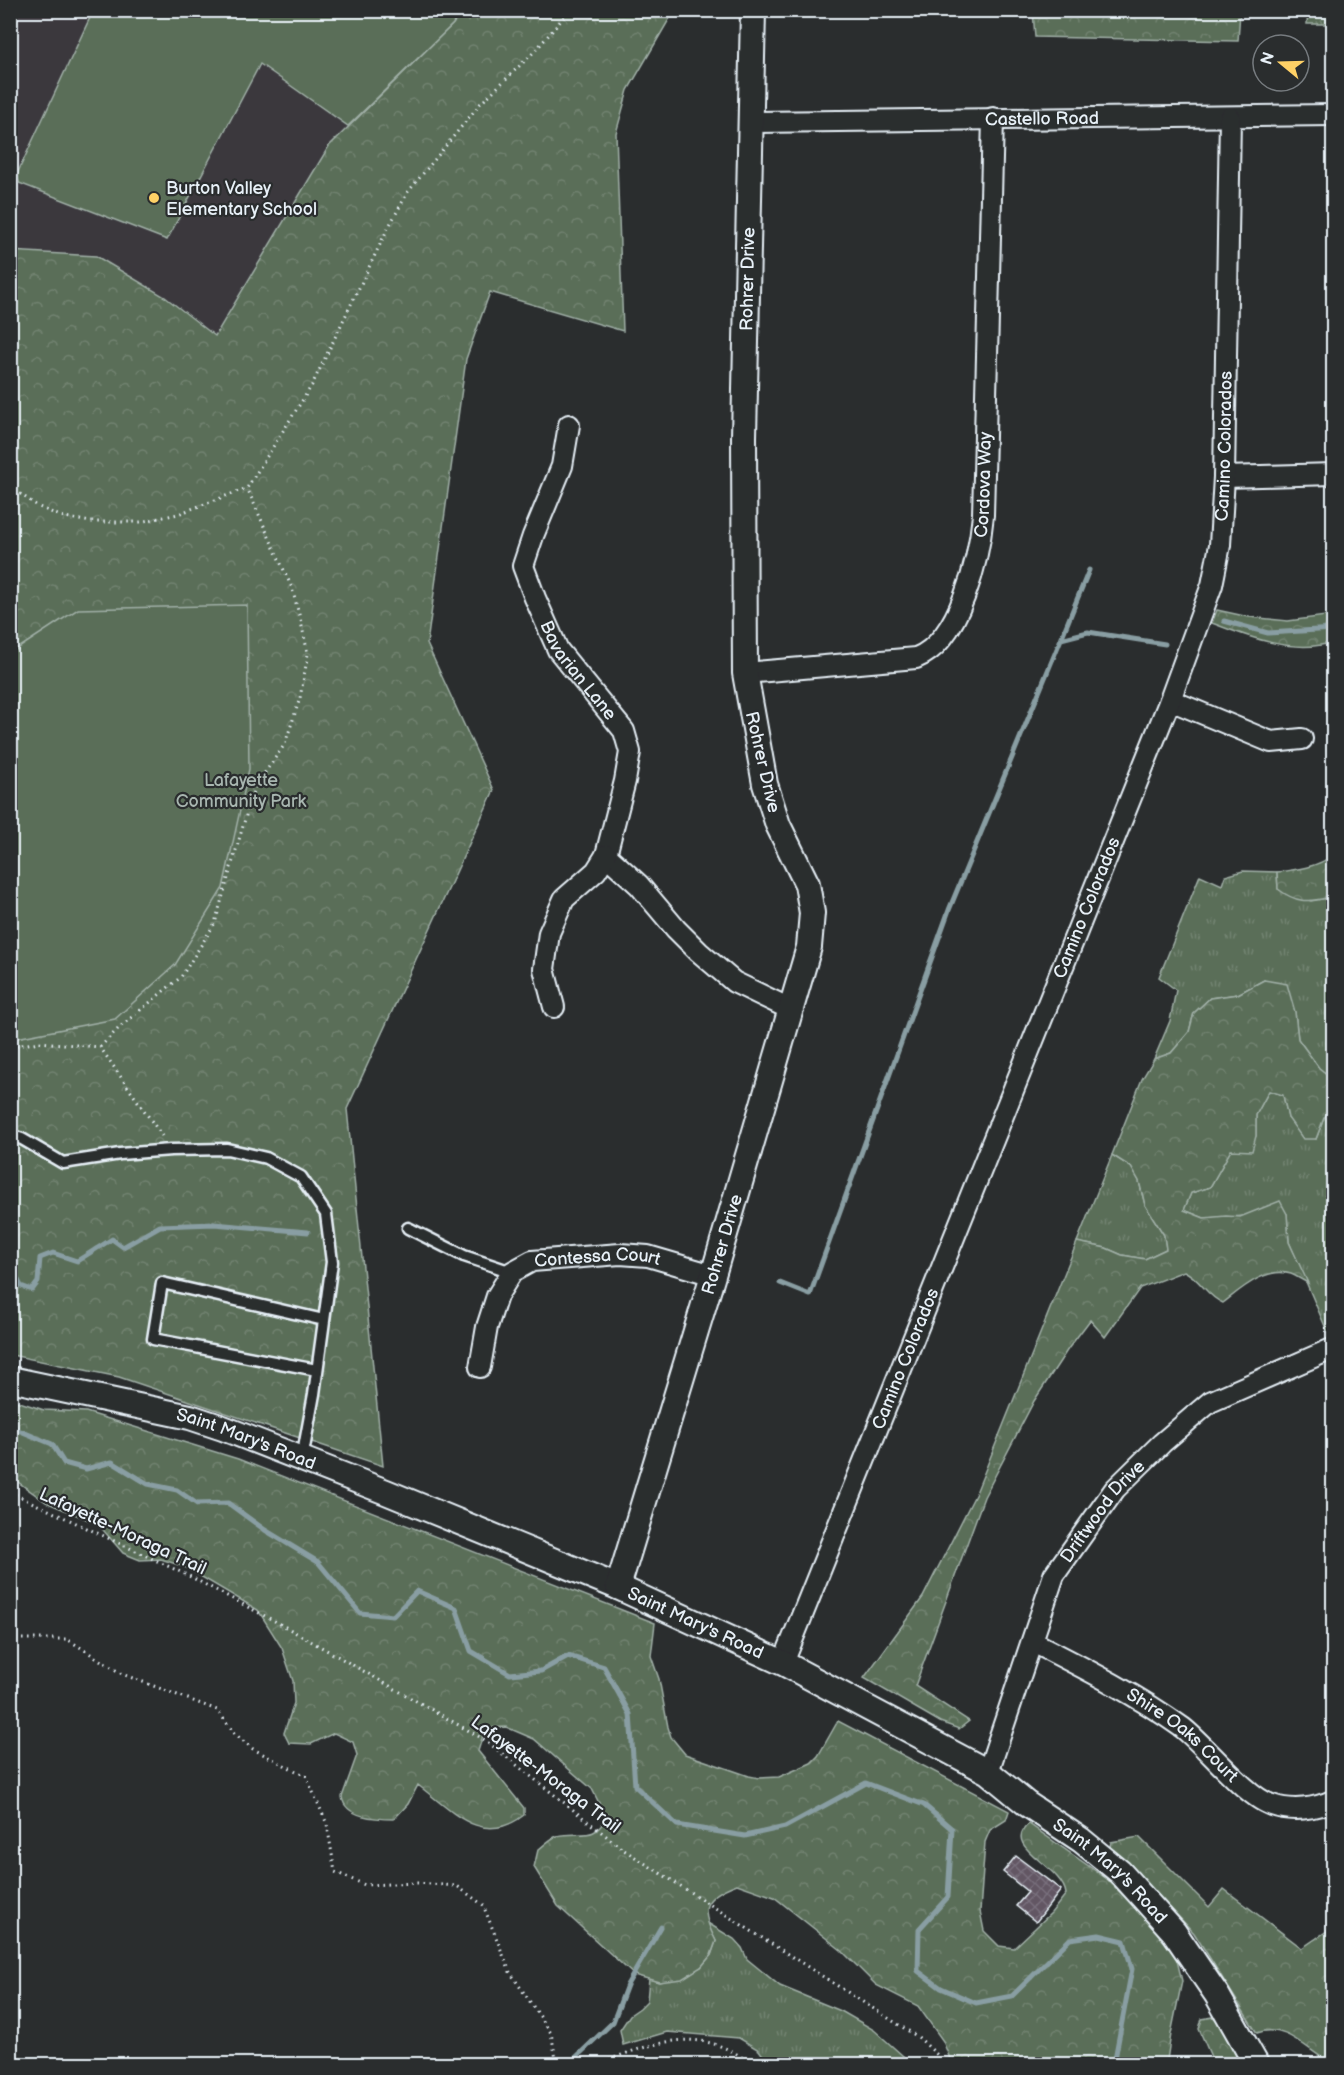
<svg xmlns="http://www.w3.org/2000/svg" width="1344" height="2075" viewBox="0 0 1344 2075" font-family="'Balsamiq Sans',sans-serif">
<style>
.built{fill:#3b393e}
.grass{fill:url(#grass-tufts);stroke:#a1b0a8;stroke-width:1.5}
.forest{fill:url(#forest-crowns);stroke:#a1b0a8;stroke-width:1.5}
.garden{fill:#5a6e58;stroke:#a1b0a8;stroke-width:1.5}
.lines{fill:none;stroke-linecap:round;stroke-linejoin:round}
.stream{stroke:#899ea3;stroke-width:5}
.building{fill:url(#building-cross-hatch);stroke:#e8f1f8;stroke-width:1.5}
.service-casing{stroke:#e8f1f8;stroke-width:15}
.minor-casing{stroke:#e8f1f8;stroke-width:24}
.tertiary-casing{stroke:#e8f1f8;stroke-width:28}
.path{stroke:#e8f1f8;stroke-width:3;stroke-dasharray:1.5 4.5;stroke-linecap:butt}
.service{stroke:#2a2d2e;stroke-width:10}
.minor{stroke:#2a2d2e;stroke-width:20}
.tertiary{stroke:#2a2d2e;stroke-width:24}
.poi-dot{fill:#ffd166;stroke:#2a2d2e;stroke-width:2}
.labels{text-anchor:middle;stroke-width:4.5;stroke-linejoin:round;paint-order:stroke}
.street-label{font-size:18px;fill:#e8f1f8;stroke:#2a2d2e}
.poi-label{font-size:18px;fill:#e8f1f8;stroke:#2a2d2e;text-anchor:start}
.park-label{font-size:18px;fill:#a8b6b0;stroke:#2a2d2e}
</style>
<defs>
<pattern id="grass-tufts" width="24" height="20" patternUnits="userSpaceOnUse" patternTransform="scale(1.5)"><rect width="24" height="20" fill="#5a6e58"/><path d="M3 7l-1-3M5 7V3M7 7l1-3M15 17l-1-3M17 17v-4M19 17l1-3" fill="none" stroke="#728371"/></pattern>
<pattern id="forest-crowns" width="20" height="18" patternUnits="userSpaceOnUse" patternTransform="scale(1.5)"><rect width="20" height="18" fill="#5a6e58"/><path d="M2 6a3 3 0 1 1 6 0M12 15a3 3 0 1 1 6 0" fill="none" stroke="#728371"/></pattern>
<pattern id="building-cross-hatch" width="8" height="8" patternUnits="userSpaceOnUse" patternTransform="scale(1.5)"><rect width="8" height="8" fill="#625664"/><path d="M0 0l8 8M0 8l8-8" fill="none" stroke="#786f7b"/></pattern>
</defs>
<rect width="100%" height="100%" fill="#2a2d2e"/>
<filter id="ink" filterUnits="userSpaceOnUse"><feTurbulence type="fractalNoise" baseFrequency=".0167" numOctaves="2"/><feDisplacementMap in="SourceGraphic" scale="12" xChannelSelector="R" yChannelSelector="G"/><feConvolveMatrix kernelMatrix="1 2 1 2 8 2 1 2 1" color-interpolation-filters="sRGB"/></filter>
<g filter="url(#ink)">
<!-- built -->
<path class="built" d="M10,11H463L453,24L329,146L215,336L165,297L96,256L11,251Z"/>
<!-- grass -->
<path class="grass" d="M1308,11H1333V24H1307Z
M1243,871L1277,872L1278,889L1311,901L1333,897V1079L1319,1068L1298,1039L1295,1012L1264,980L1238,994L1210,998L1194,1013L1189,1032L1171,1053L1154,1059L1170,1021L1176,990L1159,977L1200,875L1222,885L1225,876Z
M1269,1091L1283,1095L1288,1118L1316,1139L1324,1118L1333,1107V1336L1330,1338L1289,1242L1287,1214L1204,1218L1184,1210L1191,1193L1210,1187L1231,1150L1256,1136V1115Z
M1112,1155L1131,1167L1139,1181L1145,1205L1164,1235L1166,1249L1145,1259L1122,1255L1106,1248L1077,1242Z
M706,1922L734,1939L742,1948L747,1959L780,1986L841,2011L874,2030L912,2064H769L759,2050L739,2038L667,2032L623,2045L620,2030L630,2015L640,2008L647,2001L649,1979L659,1982L701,1967L711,1955L716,1941Z"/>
<!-- forest -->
<path class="forest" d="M463,11H674L628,90L616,133L623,331L490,292L466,359L427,644L494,790L347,1109L383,1466L119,1377L11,1355L10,251L96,256L165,297L215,336L329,146L453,24Z
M1033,11H1240L1238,41L1035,37Z
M1217,610L1249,617L1288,621L1333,615V642C1295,655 1248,637 1212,623Z
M1333,855V897C1309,901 1299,905 1278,889L1277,872C1296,870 1318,867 1333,855Z
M1264,980L1287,984L1295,1012L1298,1039L1319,1068L1333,1079V1107L1324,1118L1316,1139H1303L1288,1118L1283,1095L1269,1091L1256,1115V1136L1252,1151L1231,1150L1210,1187L1191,1193L1184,1210L1204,1218L1226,1216L1240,1217L1280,1201L1287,1214L1289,1242L1308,1283C1302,1280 1296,1276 1291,1274C1266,1266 1241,1289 1223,1303C1206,1296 1201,1279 1184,1271L1140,1288L1105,1337L1090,1320L1068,1349L1034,1401L984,1497L915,1686L969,1721L959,1729L940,1722L864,1678L923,1597L976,1493L1077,1242L1106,1248L1122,1255L1145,1259L1166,1249L1164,1235L1145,1205L1139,1181L1131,1167L1112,1155L1142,1079L1154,1059L1171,1053L1189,1032L1194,1013L1210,998L1238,994Z
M10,1399L44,1410L86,1412L238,1459L655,1623L651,1656L659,1679L668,1727L671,1737L685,1754L749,1776L759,1778L779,1777L811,1763L818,1756L838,1721L1009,1811L1006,1820L990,1830L985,1842L980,1911L984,1931L999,1946L1014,1948L1051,1913L1066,1894C1063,1866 999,1847 1029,1824L1107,1879L1143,1916L1176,1956L1182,1981L1171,2034L1167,2060L1168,2064H952L943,2041L918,2006L876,1985L841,1950L774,1897L737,1884C702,1897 699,1909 716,1941L711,1955L701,1967L682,1979L659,1982L634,1975L558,1906L534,1867L538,1850C544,1845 551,1838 557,1836C579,1830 595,1843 606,1817L592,1789L534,1739L506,1727L490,1728L484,1732L478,1751L524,1808V1815C482,1848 451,1810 418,1785L408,1804L394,1819C377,1819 345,1818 342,1797L357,1755L353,1742L334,1733L311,1744L289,1743L284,1733L294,1703L293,1681L282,1648L258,1610L185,1567L161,1559L140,1560L123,1553L98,1524L46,1502L11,1477Z
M1139,1837L1209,1907L1224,1889L1302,1948L1333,1927V2064C1309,2053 1287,2022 1257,2033L1194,1933L1159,1896L1109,1851L1111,1842Z
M1213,2017L1219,2022L1241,2064H1211L1212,2059L1199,2029L1202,2019Z"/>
<!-- garden -->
<path class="garden" d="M93,11V10L458,11L453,24L348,126L260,64L167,240L19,183L17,174Z
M247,605L249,769L223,888L175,965L115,1019L11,1039V653L78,609Z"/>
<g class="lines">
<!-- stream -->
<path class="stream" d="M1224,621L1268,633L1334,629
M1061,639L1089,570
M10,1269L12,1268L21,1286L32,1290L38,1282L40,1258L53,1253L77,1261L112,1239L123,1247L160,1226L214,1224L308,1232
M780,1283L810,1295L949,910L1061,639L1088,632L1165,644
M10,1422L18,1430L52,1444L64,1463L86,1469L112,1462L148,1484L177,1490L197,1504L228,1503L265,1530L318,1562L360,1613L393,1616L417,1591L456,1608L471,1651L510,1674L541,1671L568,1656L604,1667L630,1714L635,1786L677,1825L745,1836L785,1827L866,1783L924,1805L952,1829L948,1897L919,1929L918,1971L941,1988L976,2003L1012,1996L1070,1939L1099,1935L1124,1941L1132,1969L1114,2064
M569,2064L613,2022L627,1985L661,1927"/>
</g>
<!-- building -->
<path class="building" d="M1016,1856L1061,1890L1036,1922L1016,1906L1028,1892L1003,1872Z"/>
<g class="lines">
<defs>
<path id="service" d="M10,1135L22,1139L63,1163L120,1154L171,1150L227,1149L266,1158L301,1177L326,1214L332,1262L314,1394L302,1459
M408,1228L464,1256L512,1272
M317,1370L153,1339L162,1283L324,1320"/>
<g id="minor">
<path id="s1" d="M750,122L1334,115"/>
<path id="s2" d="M569,425L562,466L533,536L523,566L535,598L558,650L624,731L630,752L625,781L606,855L639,885L676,929L699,952L734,982L792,1010"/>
<path d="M1224,477L1334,474"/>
<path id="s3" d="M745,673L916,658C960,641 979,558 983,515L993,118"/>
<path d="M1170,700L1271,742L1302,739"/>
<path d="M554,1007L544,969L549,933L564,899L596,871L606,855"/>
<path id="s4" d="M480,1367L487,1327L497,1296L512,1272L532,1261L620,1254L648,1256L713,1275"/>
<path id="s5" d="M1033,1642C1084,1668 1136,1694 1183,1728C1206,1746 1247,1798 1272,1805C1292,1812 1315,1809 1334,1800"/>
<path id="s6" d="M783,1663L1170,700L1212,585L1220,545L1224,477L1230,117"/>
<path id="s7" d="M988,1772L1054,1575L1115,1489L1162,1443L1210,1402L1334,1348"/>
</g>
<g id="tertiary">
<path id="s8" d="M10,1379L190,1417L223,1428L386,1492L618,1587L783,1663L988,1772L1027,1804L1081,1840L1120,1872L1174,1932L1217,1995L1256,2064"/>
<path id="s9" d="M618,1587L713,1275L809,947L812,913L807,884L778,825L765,784L745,673L744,437L753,10"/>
</g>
</defs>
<!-- service casing -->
<use href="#service" class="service-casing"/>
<!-- minor casing -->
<use href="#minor" class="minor-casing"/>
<!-- tertiary casing -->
<use href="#tertiary" class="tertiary-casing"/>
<!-- path -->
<path class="path" d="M10,487L39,507L60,516L90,522H140L178,514L247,488L312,385L388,228L408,192L480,104L535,51L570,10
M10,1047L39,1042L100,1047L162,1136
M100,1047L121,1026L181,977L215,923L254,788L285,744L300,698L308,654L301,622L292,588L247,488
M10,1492L189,1576L284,1626L485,1740L624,1850L918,2037L947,2064
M10,1639H67L122,1674L217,1710L235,1734L253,1749L306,1776L327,1824L335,1872L365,1885L417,1883L457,1886L483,1905L510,1972L551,2033L557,2064
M598,2064C653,2043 700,2023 751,2064"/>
<!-- service -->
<use href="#service" class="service"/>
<!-- minor -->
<use href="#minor" class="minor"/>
<!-- tertiary -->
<use href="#tertiary" class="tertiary"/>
</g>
</g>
<!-- markers -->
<circle class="poi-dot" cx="154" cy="198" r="6"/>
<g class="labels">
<!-- street labels -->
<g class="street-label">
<text dy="6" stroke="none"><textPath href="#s1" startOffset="292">Castello Road</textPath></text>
<text dy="6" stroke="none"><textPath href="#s9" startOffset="1347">Rohrer Drive</textPath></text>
<text dy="6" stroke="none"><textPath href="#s6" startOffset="1300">Camino Colorados</textPath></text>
<text dy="6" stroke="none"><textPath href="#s3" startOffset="366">Cordova Way</textPath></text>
<text dy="6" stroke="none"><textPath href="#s2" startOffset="268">Bavarian Lane</textPath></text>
<text transform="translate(763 762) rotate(77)" y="6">Rohrer Drive</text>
<text dy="6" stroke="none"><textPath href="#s6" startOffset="814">Camino Colorados</textPath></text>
<text dy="6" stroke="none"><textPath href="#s9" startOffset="358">Rohrer Drive</textPath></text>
<text dy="6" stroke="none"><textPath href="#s4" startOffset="190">Contessa Court</textPath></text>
<text dy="6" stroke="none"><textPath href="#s6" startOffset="328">Camino Colorados</textPath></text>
<text dy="6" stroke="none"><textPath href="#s8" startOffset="244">Saint Mary's Road</textPath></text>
<text dy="6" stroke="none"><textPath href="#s7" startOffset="288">Driftwood Drive</textPath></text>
<text transform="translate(123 1531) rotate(25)" y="6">Lafayette-Moraga Trail</text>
<text dy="6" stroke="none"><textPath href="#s8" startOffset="730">Saint Mary's Road</textPath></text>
<text dy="6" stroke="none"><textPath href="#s5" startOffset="177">Shire Oaks Court</textPath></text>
<text transform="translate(546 1774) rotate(37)" y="6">Lafayette-Moraga Trail</text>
<text dy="6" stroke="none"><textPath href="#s8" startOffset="1216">Saint Mary's Road</textPath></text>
</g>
<!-- poi labels -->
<g class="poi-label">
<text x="166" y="194">Burton Valley<tspan x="166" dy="21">Elementary School</tspan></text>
</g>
<!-- park labels -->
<g class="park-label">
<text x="241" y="786">Lafayette<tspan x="241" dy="21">Community Park</tspan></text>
</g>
</g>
<!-- margin -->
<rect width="1344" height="2075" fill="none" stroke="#2a2d2e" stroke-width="36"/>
<rect x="18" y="18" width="1308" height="2039" fill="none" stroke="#e8f1f8" stroke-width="2" filter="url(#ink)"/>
<!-- north arrow -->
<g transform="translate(1281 63) rotate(289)"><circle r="28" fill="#2a2d2e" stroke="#767b7f" stroke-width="1.5"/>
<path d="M0-4.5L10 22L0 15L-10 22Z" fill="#ffd166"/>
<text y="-9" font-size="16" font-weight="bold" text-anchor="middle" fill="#e8f1f8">N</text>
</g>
</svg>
